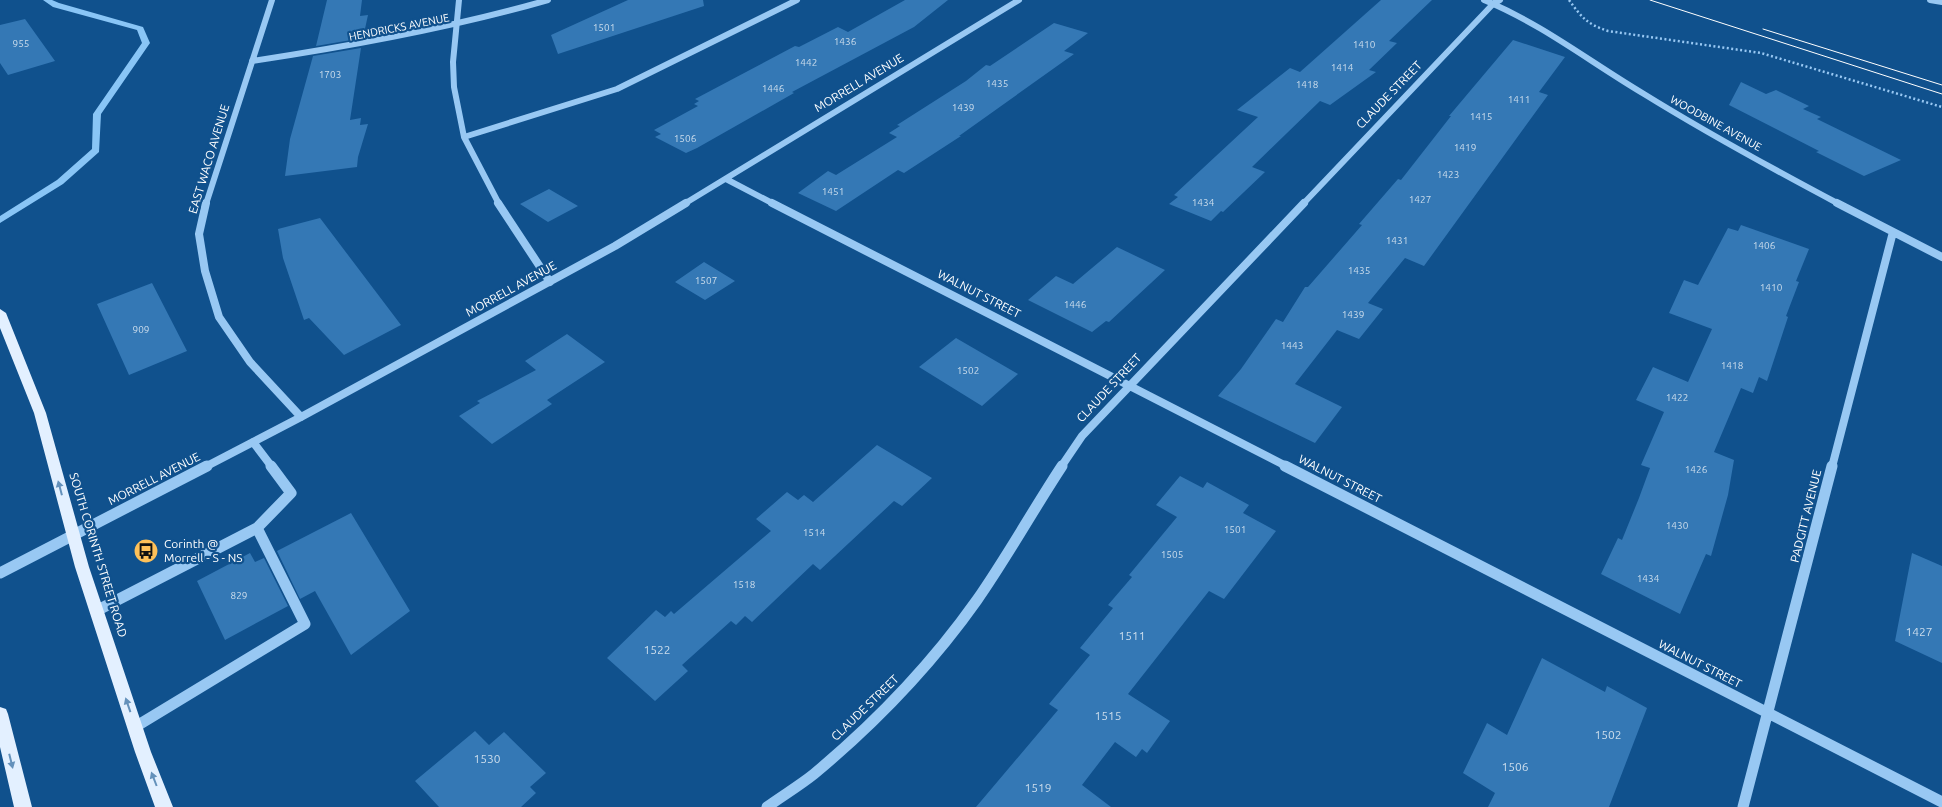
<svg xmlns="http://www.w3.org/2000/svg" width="1942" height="807" viewBox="0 0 1942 807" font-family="Ubuntu,sans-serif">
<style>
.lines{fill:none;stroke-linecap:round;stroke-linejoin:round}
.stream{fill:#89c5f6;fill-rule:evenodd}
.building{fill:#3478b5}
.path{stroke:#98c8f3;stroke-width:2.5;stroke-dasharray:2 2.5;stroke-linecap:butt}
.minor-far2{stroke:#98c8f3;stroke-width:6}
.minor-far1{stroke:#98c8f3;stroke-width:8}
.minor{stroke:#98c8f3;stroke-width:11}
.major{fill:#e3f0ff;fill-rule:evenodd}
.tram{stroke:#fff;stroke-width:1}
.oneway{fill:#6491bb}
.labels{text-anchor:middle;stroke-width:4.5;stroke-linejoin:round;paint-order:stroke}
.number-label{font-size:10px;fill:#ccddec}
.far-street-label{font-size:11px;fill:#fff;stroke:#10518d}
.street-label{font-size:12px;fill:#fff;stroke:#10518d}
.poi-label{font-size:12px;fill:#fff;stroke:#10518d;text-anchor:start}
.near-number-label{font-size:12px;fill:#ccddec}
</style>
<rect width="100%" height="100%" fill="#10518d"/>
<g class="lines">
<!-- stream -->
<path class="stream" d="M43,0H52L59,3L143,27L150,43L101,114L99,152L63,184L0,223V216L57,180L92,149L93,114L142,43L137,30L53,7Z"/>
</g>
<!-- building -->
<path class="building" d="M327,0H362L360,16L368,15L363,38L316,46Z
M628,0H703L704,6L558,54L551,35Z
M905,0H948L914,27L792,92L794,93L697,148L686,153L655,137L661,134L654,130L698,106L694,104L699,101L695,99L795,46L799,47L838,27L848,32Z
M1381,0H1432L1389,41L1397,43L1369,70L1376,72L1330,105L1320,101L1252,167L1265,172L1223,212L1221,211L1211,221L1169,204L1178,197L1174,195L1258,117L1237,110L1290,68L1300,72Z
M25,19L55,61L8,75L0,63V25Z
M1054,23L1088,33L1064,51L1074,54L959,136H961L904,173L898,170L836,211L798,193L828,171L836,175L897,137L889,133L900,126L897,125L966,81L986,65L990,66Z
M1513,40L1565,57L1539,92L1548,95L1424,266L1405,258L1368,303L1383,309L1359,339L1337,330L1295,384L1342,407L1315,443L1218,396L1241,369L1276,319L1283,322L1305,287H1308L1362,225L1359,224L1398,179L1401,180L1451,116H1449Z
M361,48L350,120L361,118L360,125L368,124L358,157L357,167L285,176L290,139L313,56Z
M1741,82L1766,94L1776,90L1809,106L1803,109L1821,117L1817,119L1901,160L1864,176L1816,152L1819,151L1729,105Z
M549,189L578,206L548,222L520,204Z
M320,218L401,325L344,355L309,318L304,320L283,258L278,229Z
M1741,225L1809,249L1796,281L1799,282L1786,316L1788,317L1767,381L1759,377L1753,393L1741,388L1714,452L1734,460L1728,495L1711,556L1706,554L1680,614L1601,574L1618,538L1622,540L1639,498L1650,468L1641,465L1664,412L1636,400L1653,367L1688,382L1712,329L1669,313L1684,280L1698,285L1728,228L1738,231Z
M1117,247L1165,270L1109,322L1106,321L1092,332L1028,300L1056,276L1073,284Z
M704,262L735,281L705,300L675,282Z
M152,283L187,351L129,375L97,304Z
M567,334L605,362L547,400L552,404L492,444L459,416L480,403L477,401L536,370L525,361Z
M956,338L1018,374L982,406L919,367Z
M877,445L932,478L902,506L894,501L820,570L813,564L752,622L745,616L736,625L731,621L682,665L688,671L655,701L607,658L656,610L665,617L671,611L674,614L771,531L756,519L787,492L798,500L804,495L813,502Z
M1180,476L1203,488L1207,482L1249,505L1243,513L1276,531L1224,599L1209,591L1128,694L1170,721L1147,753L1142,749L1136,757L1115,742L1082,785L1111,807H976L1058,710L1049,704L1090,655L1080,648L1113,608L1108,605L1132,577L1129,575L1177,517L1156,505Z
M351,513L410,611L351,655L315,591L300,599L277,551Z
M250,553L255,562L264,558L288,606L225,640L197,581Z
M1912,553L1942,566V663L1895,641Z
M1542,658L1605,692L1607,686L1647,708L1609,807H1488L1495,793L1463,773L1487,723L1507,735Z
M475,731L489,745L504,732L546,773L530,787L536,793L521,807H439L415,781Z"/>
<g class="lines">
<!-- path -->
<path class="path" d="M1569,0C1582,18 1587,24 1608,31L1761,53L1942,107"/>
<!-- minor-far2 -->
<path class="minor-far2" d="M459,0L453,62L454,87L464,137L499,204
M1484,0C1542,24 1590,62 1644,94C1707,133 1773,169 1839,204
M1930,0L1942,2
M252,61C352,46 451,28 548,0
M464,137L617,89L797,0
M726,179L774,204
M206,204L272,0
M684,204L1019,0
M1303,204L1494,3L1500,0"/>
<!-- minor-far1 -->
<path class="minor-far1" d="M206,203L199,234L205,271L219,317L250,362L301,417
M498,203L550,282
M772,203L1288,467
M1837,203L1942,257
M253,442L272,467
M205,467L301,417L615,246L686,203
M1061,467L1082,436L1304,203
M1832,467L1893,232"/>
<!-- minor -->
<path class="minor" d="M1285,466L1942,802
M257,528L291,493L271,466
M0,573L207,466
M96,611L257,528L305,624L135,727
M767,807C782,796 799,786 814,774C874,724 931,665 977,600C1007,557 1033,510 1062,466
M1743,807L1832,466"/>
<!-- major -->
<path class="major" d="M0,309L6,313L46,413L89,567L151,752L173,807H155L135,752L75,567L34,413L0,328Z
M0,707L6,709L8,714L32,807H14L0,747Z"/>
<!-- tram -->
<path class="tram" d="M1650,0L1942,94
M1763,29L1942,85"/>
</g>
<!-- one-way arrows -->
<defs><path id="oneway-solid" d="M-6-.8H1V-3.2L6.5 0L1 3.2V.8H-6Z" transform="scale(1.25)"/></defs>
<g class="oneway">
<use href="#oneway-solid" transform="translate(60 488) rotate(-105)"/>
<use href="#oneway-solid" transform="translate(128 705) rotate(-109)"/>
<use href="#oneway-solid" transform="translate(11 761) rotate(76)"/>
<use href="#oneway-solid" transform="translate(154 779) rotate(-111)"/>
</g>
<!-- icons -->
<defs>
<symbol id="bus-disc" viewBox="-11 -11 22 22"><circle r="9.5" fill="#ffc159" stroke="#10518d"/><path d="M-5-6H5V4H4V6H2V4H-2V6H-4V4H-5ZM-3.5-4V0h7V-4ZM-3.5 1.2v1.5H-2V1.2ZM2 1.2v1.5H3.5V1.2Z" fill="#111"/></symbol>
</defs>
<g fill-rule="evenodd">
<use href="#bus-disc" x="132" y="537" width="28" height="28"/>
</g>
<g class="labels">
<!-- number labels -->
<g class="number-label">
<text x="604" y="31">1501</text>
<text x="845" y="45">1436</text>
<text x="21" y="47">955</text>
<text x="1364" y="48">1410</text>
<text x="806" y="66">1442</text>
<text x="1342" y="71">1414</text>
<text x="330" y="78">1703</text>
<text x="997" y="87">1435</text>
<text x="1307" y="88">1418</text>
<text x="773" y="92">1446</text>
<text x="1519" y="103">1411</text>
<text x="963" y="111">1439</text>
<text x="1481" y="120">1415</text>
<text x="685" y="142">1506</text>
<text x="1465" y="151">1419</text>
<text x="1448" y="178">1423</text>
<text x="833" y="195">1451</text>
<text x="1420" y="203">1427</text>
<text x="1203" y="206">1434</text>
<text x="1397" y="244">1431</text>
<text x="1764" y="249">1406</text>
<text x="1359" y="274">1435</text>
<text x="706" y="284">1507</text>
<text x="1771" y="291">1410</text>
<text x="1075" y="308">1446</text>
<text x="1353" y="318">1439</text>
<text x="141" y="333">909</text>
<text x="1292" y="349">1443</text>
<text x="1732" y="369">1418</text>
<text x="968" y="374">1502</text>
<text x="1677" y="401">1422</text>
<text x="1696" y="473">1426</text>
<text x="1677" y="529">1430</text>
<text x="1235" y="533">1501</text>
<text x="814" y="536">1514</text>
<text x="1172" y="558">1505</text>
<text x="1648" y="582">1434</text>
<text x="744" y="588">1518</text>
<text x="239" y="599">829</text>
</g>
<!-- far-street labels -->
<g class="far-street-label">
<text transform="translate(399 27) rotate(-11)" y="4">HENDRICKS AVENUE</text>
<text transform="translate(1716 123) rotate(29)" y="4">WOODBINE AVENUE</text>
</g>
<!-- street labels -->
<g class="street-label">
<text transform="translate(859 83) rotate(-31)" y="4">MORRELL AVENUE</text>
<text transform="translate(1389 95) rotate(-46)" y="4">CLAUDE STREET</text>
<text transform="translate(209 159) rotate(-73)" y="4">EAST WACO AVENUE</text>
<text transform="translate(511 289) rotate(-29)" y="4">MORRELL AVENUE</text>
<text transform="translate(979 294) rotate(27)" y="4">WALNUT STREET</text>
<text transform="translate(1109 388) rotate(-47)" y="4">CLAUDE STREET</text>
<text transform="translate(154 479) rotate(-27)" y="4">MORRELL AVENUE</text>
<text transform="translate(1340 479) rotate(27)" y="4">WALNUT STREET</text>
<text transform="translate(1806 516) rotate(-76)" y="4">PADGITT AVENUE</text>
<text transform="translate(98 555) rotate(73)" y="4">SOUTH CORINTH STREET ROAD</text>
<text transform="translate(1700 664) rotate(27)" y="4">WALNUT STREET</text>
<text transform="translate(865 708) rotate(-44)" y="4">CLAUDE STREET</text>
</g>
<!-- poi labels -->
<g class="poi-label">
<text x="164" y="548">Corinth @<tspan x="164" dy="14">Morrell - S - NS</tspan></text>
</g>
<!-- near-number labels -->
<g class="near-number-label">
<text x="1919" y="636">1427</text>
<text x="1132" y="640">1511</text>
<text x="657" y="654">1522</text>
<text x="1108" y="720">1515</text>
<text x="1608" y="739">1502</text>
<text x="487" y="763">1530</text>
<text x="1515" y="771">1506</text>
<text x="1038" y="792">1519</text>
</g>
</g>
</svg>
